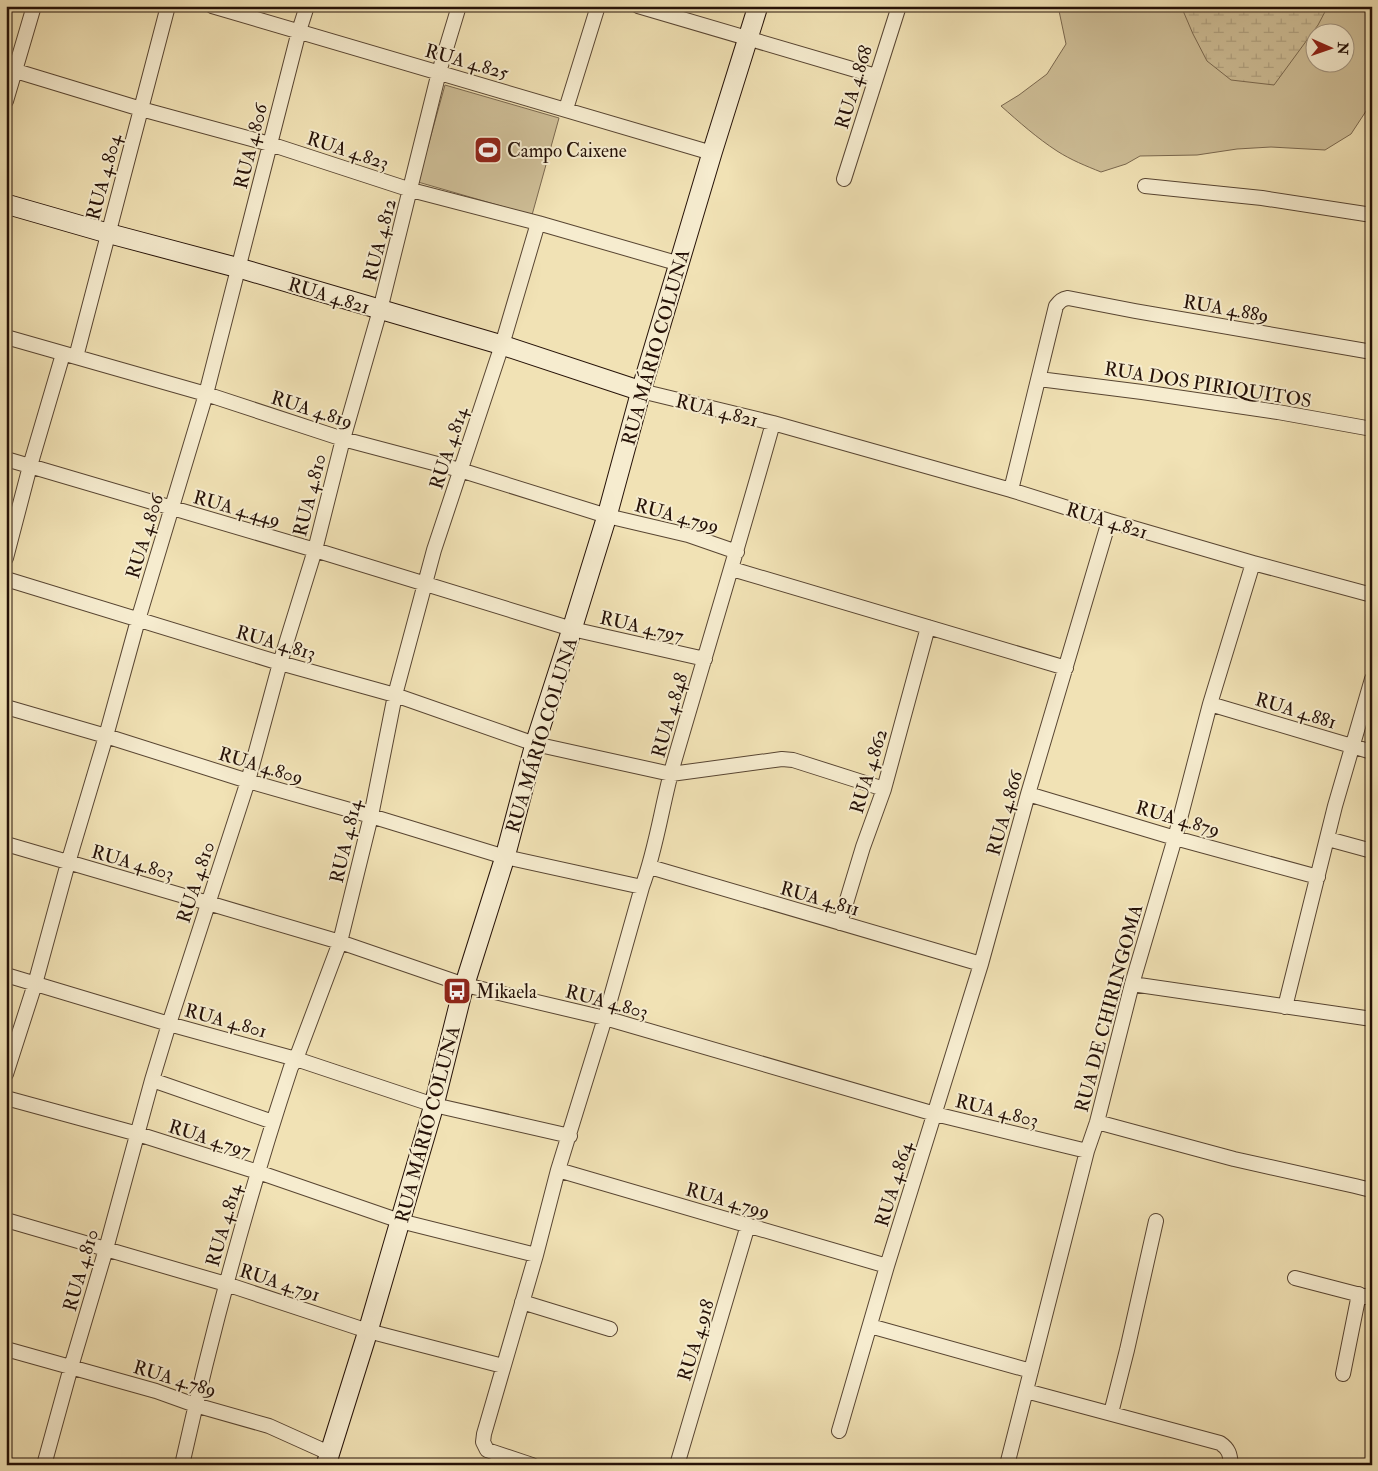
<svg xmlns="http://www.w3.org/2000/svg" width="1378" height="1471" viewBox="0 0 1378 1471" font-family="'IM FELL Double Pica',serif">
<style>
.green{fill:#cebe97;stroke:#7a684f;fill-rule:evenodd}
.wetland{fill:url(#wetland-marsh);stroke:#7a684f}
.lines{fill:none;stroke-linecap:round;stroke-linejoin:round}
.street-casing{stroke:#584532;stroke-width:16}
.secondary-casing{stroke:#251107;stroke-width:21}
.street{stroke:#f6eccf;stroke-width:14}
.secondary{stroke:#f6eccf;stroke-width:19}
.labels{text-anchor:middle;stroke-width:4;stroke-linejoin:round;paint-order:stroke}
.street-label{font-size:19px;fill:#251107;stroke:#f6eccf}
.poi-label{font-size:19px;fill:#251107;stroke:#f6eccf;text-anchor:start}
</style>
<defs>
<pattern id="wetland-marsh" width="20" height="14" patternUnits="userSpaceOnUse" patternTransform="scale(1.25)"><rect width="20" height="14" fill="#cebe97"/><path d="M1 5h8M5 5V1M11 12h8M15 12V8" fill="none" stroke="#b1a281"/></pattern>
</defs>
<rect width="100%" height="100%" fill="#f1e2b5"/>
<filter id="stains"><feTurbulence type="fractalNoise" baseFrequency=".004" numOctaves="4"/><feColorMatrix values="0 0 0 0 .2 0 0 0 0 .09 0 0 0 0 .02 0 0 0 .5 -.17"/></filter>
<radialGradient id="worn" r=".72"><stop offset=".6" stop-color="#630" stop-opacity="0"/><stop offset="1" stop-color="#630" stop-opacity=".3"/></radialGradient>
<!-- green -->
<path class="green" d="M1058,6H1372V102L1351,134L1325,150L1271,147L1237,149L1197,155L1140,156L1126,164L1101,172C1086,166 1071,160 1057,151C1037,138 1019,122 1001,106L1019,95L1047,74L1066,44ZM1316,32H1346V62H1316Z
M445,85L559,118L532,215L418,182Z"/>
<!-- wetland -->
<path class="wetland" d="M1181,6H1328L1318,25L1274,85L1231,80L1207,61L1193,34Z"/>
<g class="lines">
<defs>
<path id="street" d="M212,6L712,153
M638,6L876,76
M6,68L141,109L270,144L411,190L538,223L680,264
M6,101L34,6
M566,109L598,6
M844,179L899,6
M1145,186L1262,198L1372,215
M6,337L206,394L343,439L460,470L607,516L688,535L737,552
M76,357L168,6
M1039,379L1142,392L1278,412L1372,429
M641,391L773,423L1011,490L1109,521L1253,563L1372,595
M6,459L315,550L572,629L705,659
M1011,490L1056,306C1060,301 1062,299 1068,298L1135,311L1372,352
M6,558L30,466L63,354
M732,569L1066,668
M6,579L280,663L395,695L535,744L671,774L782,759L793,760L884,789
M1210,704L1372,752
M6,707L106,736L248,781L371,816L505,857L642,887
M1028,794L1175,838L1318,877
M1328,839L1372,851
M6,844L208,903L340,942L465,985L605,1018L935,1114L1087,1151
M650,867L981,964
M840,923L863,847L884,789L928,627
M6,975L169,1024L296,1059L434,1105L570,1136
M1132,984L1372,1019
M1285,1007L1335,806L1372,679
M6,1074L35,984L68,863L106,736L138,620L206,394L299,31L307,6
M152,1080L273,1122
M6,1098L138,1134L258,1172L400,1221L536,1255
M1097,1122L1234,1159L1355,1186L1367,1189L1372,1187
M558,1170L887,1266
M6,1220L226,1284L368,1331L503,1366
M1295,1278L1372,1298
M522,1302L610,1329
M870,1326L1031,1371
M6,1349L156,1391L195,1405L269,1426L329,1453
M1343,1374L1359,1294
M1026,1391L1220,1443C1229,1449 1230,1454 1231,1465
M1111,1413L1127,1350L1156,1221
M839,1431L887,1266L981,964L1028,794L1109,521
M44,1465L71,1367L106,1249L152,1080L169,1024L248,781L280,663L315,550L343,439L380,310L439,72L459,6
M182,1465C212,1331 248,1197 291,1067L296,1059L340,942L371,816L395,695L434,550L502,345L538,223
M532,1465L487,1450L483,1442L484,1434L536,1255L558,1170L605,1018L642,887C657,847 662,803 674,762C707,649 741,537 773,423
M677,1465L748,1225
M1007,1465L1087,1151L1097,1122L1132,984L1175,838L1210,704L1253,563"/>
<path id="secondary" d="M6,204L107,233L239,268L502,345L641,391
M326,1465L368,1331L434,1105L462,993L505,857L535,744L572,629L607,516L641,391L712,153L758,6"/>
</defs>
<!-- street casing -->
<use href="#street" class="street-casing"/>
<!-- secondary casing -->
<use href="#secondary" class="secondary-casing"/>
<!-- street -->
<use href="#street" class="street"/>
<!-- secondary -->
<use href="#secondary" class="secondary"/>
</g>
<!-- icons -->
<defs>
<symbol id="stadium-square" viewBox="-11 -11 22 22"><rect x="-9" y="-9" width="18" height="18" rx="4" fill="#8f2418" stroke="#f6eccf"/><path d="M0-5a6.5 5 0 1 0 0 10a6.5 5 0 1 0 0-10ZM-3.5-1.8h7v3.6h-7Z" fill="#fff"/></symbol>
<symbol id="bus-square" viewBox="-11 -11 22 22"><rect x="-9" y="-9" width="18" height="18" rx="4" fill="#8f2418" stroke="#f6eccf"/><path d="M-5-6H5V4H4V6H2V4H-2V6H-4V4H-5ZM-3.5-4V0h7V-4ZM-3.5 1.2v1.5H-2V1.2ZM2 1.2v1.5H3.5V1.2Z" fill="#fff"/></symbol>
</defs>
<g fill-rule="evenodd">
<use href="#stadium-square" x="472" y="134" width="32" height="32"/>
<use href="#bus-square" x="441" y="975" width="32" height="32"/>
</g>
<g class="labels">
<!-- street labels -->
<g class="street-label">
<text transform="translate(467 61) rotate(16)" y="7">RUA 4.825</text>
<text transform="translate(853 87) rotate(-73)" y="7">RUA 4.868</text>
<text transform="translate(250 146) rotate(-76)" y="7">RUA 4.806</text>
<text transform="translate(348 150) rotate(18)" y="7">RUA 4.823</text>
<text transform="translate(103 177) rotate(-75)" y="7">RUA 4.804</text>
<text transform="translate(379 240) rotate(-76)" y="7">RUA 4.812</text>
<text transform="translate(329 295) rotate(17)" y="7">RUA 4.821</text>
<text transform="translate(1226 308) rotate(10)" y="7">RUA 4.889</text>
<text transform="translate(655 347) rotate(-74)" y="7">RUA MÁRIO COLUNA</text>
<text transform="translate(1208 384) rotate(9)" y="7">RUA DOS PIRIQUITOS</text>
<text transform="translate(312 409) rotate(18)" y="7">RUA 4.819</text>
<text transform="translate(717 410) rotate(14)" y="7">RUA 4.821</text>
<text transform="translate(448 448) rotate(-72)" y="7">RUA 4.814</text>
<text transform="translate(309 495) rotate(-76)" y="7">RUA 4.810</text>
<text transform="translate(237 508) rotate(16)" y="7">RUA 4.449</text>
<text transform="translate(677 515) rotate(15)" y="7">RUA 4.799</text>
<text transform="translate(1107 520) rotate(17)" y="7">RUA 4.821</text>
<text transform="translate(144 536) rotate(-73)" y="7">RUA 4.806</text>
<text transform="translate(642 626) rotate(13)" y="7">RUA 4.797</text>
<text transform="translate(276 642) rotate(16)" y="7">RUA 4.813</text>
<text transform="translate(1296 710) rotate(17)" y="7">RUA 4.881</text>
<text transform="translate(669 715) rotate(-74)" y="7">RUA 4.848</text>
<text transform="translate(541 735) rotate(-73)" y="7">RUA MÁRIO COLUNA</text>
<text transform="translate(261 765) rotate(17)" y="7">RUA 4.809</text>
<text transform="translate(868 771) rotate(-73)" y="7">RUA 4.862</text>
<text transform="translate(1004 813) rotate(-74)" y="7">RUA 4.866</text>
<text transform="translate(1178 818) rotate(16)" y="7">RUA 4.879</text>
<text transform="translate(345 841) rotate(-77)" y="7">RUA 4.814</text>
<text transform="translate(133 862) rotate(16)" y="7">RUA 4.803</text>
<text transform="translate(195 882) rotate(-72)" y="7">RUA 4.810</text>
<text transform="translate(820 898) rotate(16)" y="7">RUA 4.811</text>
<text transform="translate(607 1001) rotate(15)" y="7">RUA 4.803</text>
<text transform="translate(1108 1008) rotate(-75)" y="7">RUA DE CHIRINGOMA</text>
<text transform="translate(226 1020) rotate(15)" y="7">RUA 4.801</text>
<text transform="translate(997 1110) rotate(14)" y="7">RUA 4.803</text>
<text transform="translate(427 1124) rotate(-75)" y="7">RUA MÁRIO COLUNA</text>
<text transform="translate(210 1138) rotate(18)" y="7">RUA 4.797</text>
<text transform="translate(893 1184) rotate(-73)" y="7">RUA 4.864</text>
<text transform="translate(728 1200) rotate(16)" y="7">RUA 4.799</text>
<text transform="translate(223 1225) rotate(-74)" y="7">RUA 4.814</text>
<text transform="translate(80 1270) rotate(-74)" y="7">RUA 4.810</text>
<text transform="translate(280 1282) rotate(18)" y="7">RUA 4.791</text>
<text transform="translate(695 1340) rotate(-73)" y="7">RUA 4.918</text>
<text transform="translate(175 1378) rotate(17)" y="7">RUA 4.789</text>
</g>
<!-- poi labels -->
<g class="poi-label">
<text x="507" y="157">Campo Caixene</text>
<text x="476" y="998">Mikaela</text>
</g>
</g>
<!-- margin -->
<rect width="1378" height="1471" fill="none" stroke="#f1e2b5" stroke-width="25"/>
<rect x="8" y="8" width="1363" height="1456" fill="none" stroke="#251107" stroke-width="2.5"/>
<rect x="12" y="12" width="1353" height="1446" fill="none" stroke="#251107"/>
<!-- north arrow -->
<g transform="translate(1330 48) rotate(92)"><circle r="24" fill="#f6eccf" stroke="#a2947f"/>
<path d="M0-4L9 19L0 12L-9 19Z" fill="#8f2418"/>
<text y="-8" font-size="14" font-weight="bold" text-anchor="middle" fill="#251107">N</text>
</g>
<rect width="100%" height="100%" filter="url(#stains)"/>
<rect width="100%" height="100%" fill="url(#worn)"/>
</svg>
